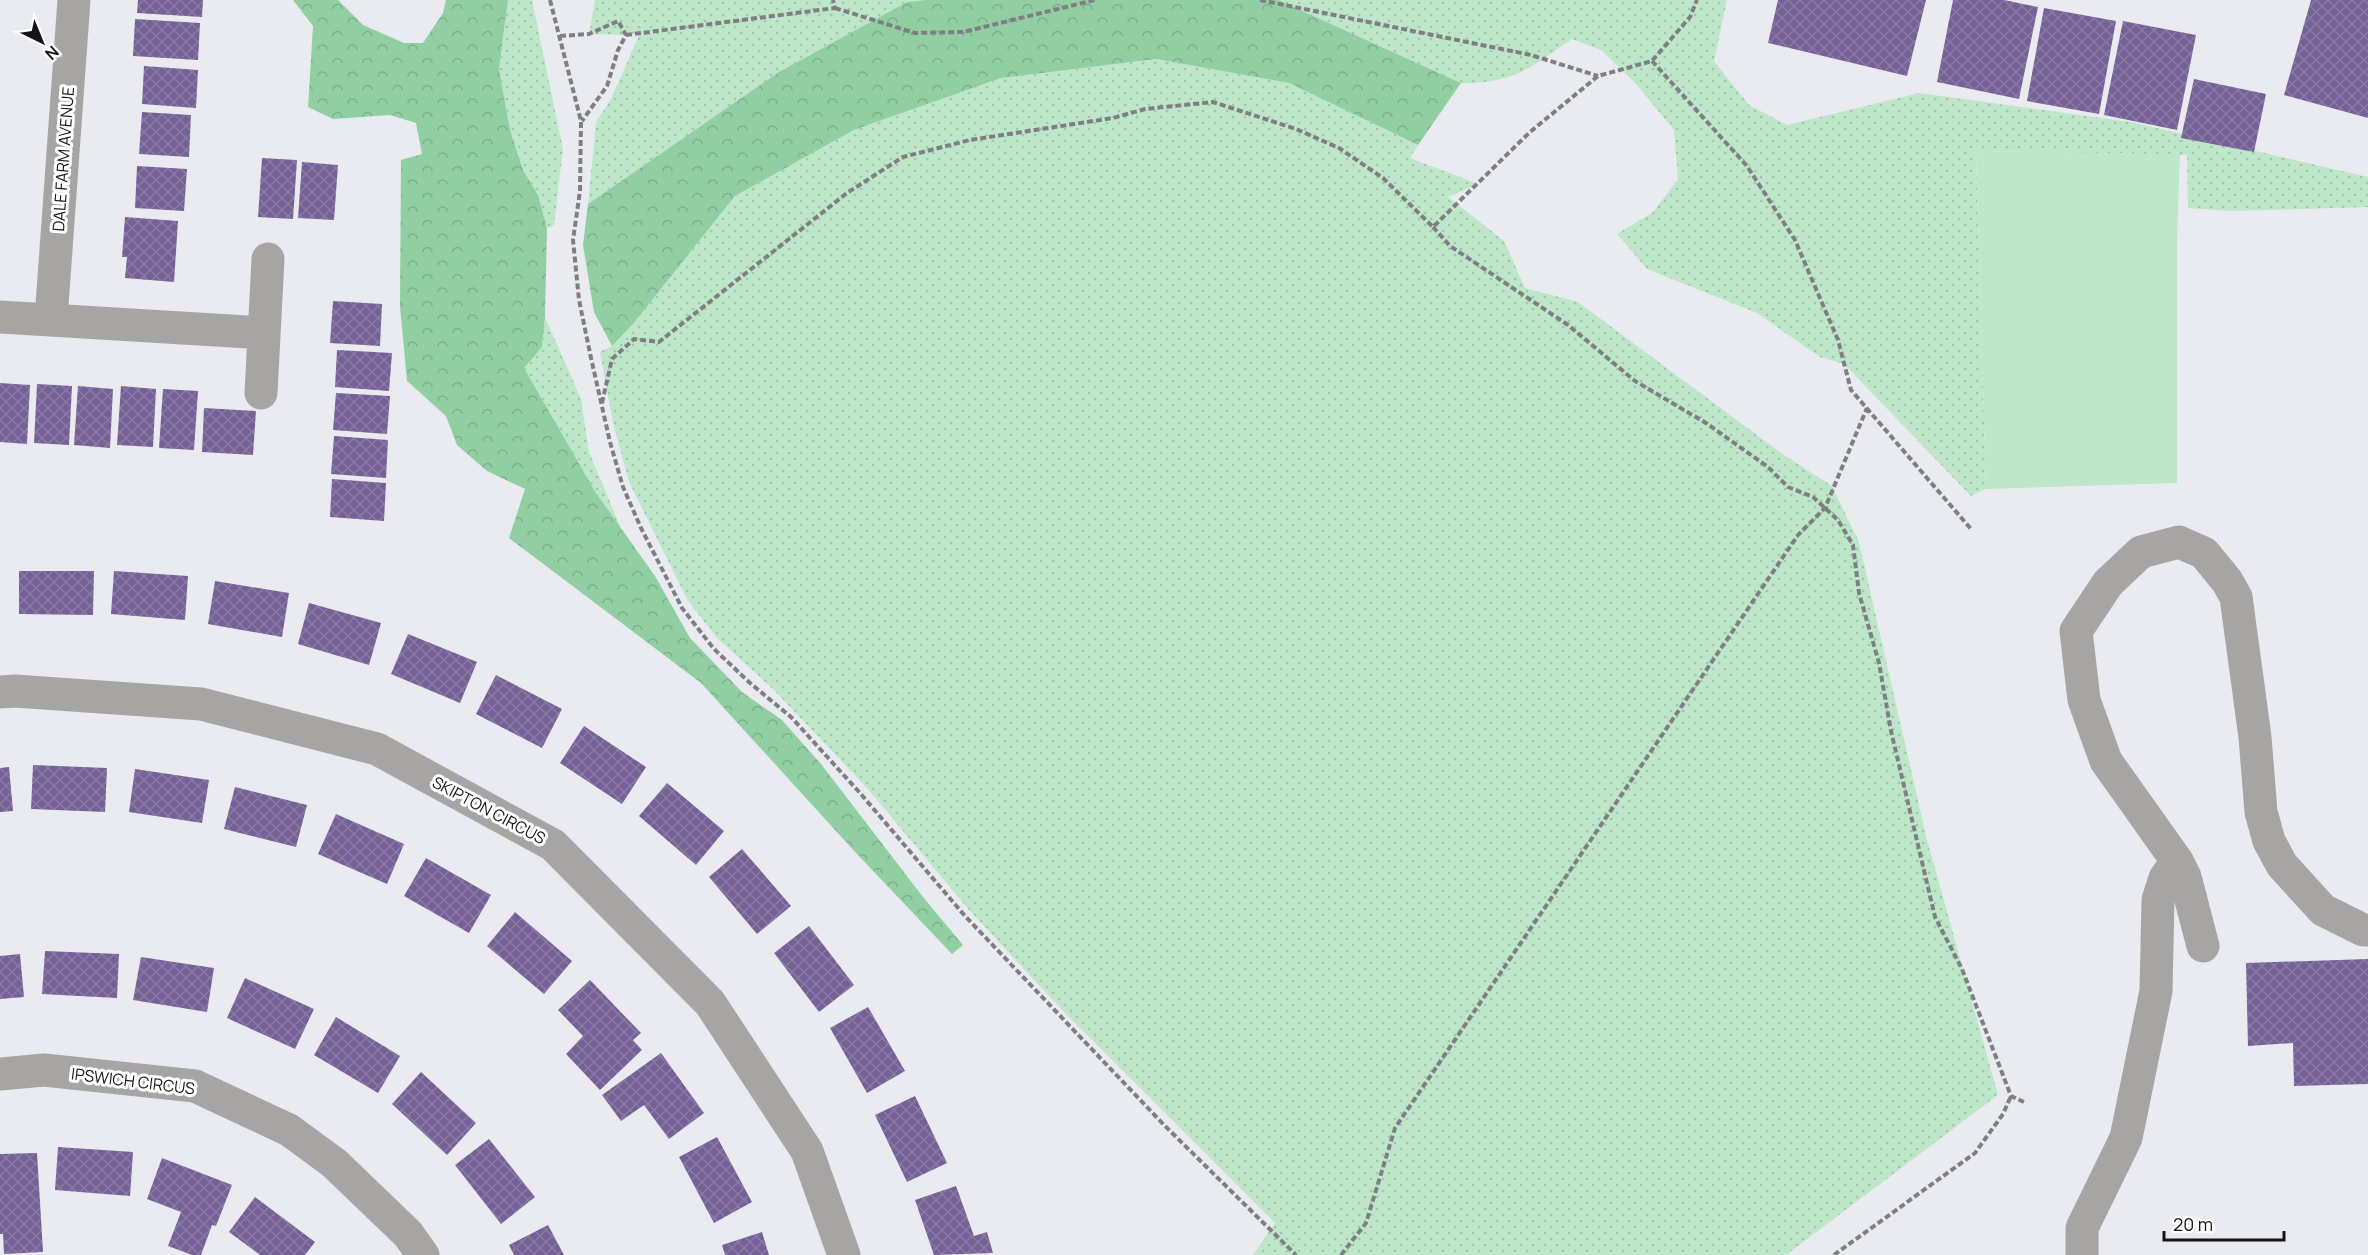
<svg xmlns="http://www.w3.org/2000/svg" width="2368" height="1255" viewBox="0 0 2368 1255" font-family="Manrope,sans-serif">
<style>
.green{fill:url(#green-dots)}
.forest{fill:url(#forest-crowns)}
.pitch{fill:#bee7c9}
.building{fill:url(#building-cross-hatch)}
.lines{fill:none;stroke-linecap:round;stroke-linejoin:round}
.path{stroke:#7e7f82;stroke-width:4;stroke-dasharray:6 3;stroke-linecap:butt}
.minor{stroke:#a7a5a4;stroke-width:33}
.labels{text-anchor:middle;stroke-width:6;stroke-linejoin:round;paint-order:stroke}
.street-label{font-size:16px;fill:#151517;stroke:#fff}
</style>
<defs>
<pattern id="green-dots" width="8" height="8" patternUnits="userSpaceOnUse" patternTransform="scale(1.5)"><rect width="8" height="8" fill="#bee7c9"/><path d="M2 2h.1M6 6h.1" fill="none" stroke="#a2c5ac" stroke-width="1.8" stroke-linecap="round"/></pattern>
<pattern id="forest-crowns" width="20" height="18" patternUnits="userSpaceOnUse" patternTransform="scale(1.5)"><rect width="20" height="18" fill="#91cea2"/><path d="M2 6a3 3 0 1 1 6 0M12 15a3 3 0 1 1 6 0" fill="none" stroke="#7cb08b"/></pattern>
<pattern id="building-cross-hatch" width="8" height="8" patternUnits="userSpaceOnUse" patternTransform="scale(1.5)"><rect width="8" height="8" fill="#756098"/><path d="M0 0l8 8M0 8l8-8" fill="none" stroke="#897ba2"/></pattern>
</defs>
<rect width="100%" height="100%" fill="#eaebf0"/>
<!-- green -->
<path class="green" d="M508,0H532L563,149L554,225L547,228L538,195L523,170L510,130L499,69Z
M595,0H926L907,2L779,72L588,204L596,122L611,99L640,33L626,35L589,34Z
M1278,0H1727L1714,61L1749,105L1787,125L1919,93L2131,122L2368,177V207L2231,211L2188,208L2187,155L1976,151L1986,489L1971,496L1844,364L1820,357L1757,313L1647,269L1617,234L1653,212L1678,179L1674,130L1636,84L1601,50L1572,39C1530,68 1515,83 1461,83Z
M1156,59L1289,83L1418,145L1410,158L1478,184L1448,197L1504,241L1525,288L1578,302L1781,453L1832,486L1859,542L1926,836L1998,1095L1786,1255H1253L1275,1223L1064,1012L969,910L867,788L773,689L717,638L688,601L629,482L613,423L600,352L612,346L633,324L735,196L854,130L1001,78Z
M545,317L581,399L589,452L622,531L596,493L523,368L542,347Z"/>
<!-- forest -->
<path class="forest" d="M293,0H338L363,25L404,43H423L443,13L446,0H508L499,69L510,130L523,170L538,195L547,228L545,317L542,347L524,368L596,493L655,576L690,638L742,692L782,720L821,764L923,897L963,945L952,954L857,854L701,683L509,538L525,489L487,471L457,445L446,416L407,381L400,306L401,160L422,154L416,123L390,115L333,119L308,107L313,26Z
M926,0H1278L1461,83L1418,145L1289,83L1156,59L1001,78L854,130L735,196L633,324L612,346L594,312L583,245L588,204L779,72L907,2Z"/>
<!-- pitch -->
<path class="pitch" d="M1976,151L2180,154L2177,241V483L1986,489Z"/>
<!-- building -->
<path class="building" d="M138,0H203L202,17L137,13Z
M1778,0H1926L1907,76L1768,43Z
M1953,0H2004L2038,7L2019,99L1937,82Z
M2311,0H2368V118L2284,95Z
M2044,8L2116,21L2099,114L2027,101Z
M135,19L200,23L198,60L133,56Z
M2123,21L2196,35L2177,130L2104,115Z
M144,66L198,70L196,108L142,104Z
M2194,79L2266,94L2254,152L2181,138Z
M142,112L191,115L189,157L139,154Z
M262,158L297,160L293,219L258,217Z
M302,162L338,165L334,220L298,218Z
M137,166L187,169L184,211L135,208Z
M125,217L178,221L174,282L125,278L127,257H122Z
M333,301L382,304L380,346L330,343Z
M337,350L392,353L389,391L335,387Z
M0,383L30,385L27,444L0,442Z
M37,384L72,386L69,445L34,443Z
M78,386L113,389L110,448L74,445Z
M121,386L156,389L153,447L117,445Z
M163,389L198,391L194,450L159,448Z
M336,393L390,396L387,434L333,430Z
M204,408L256,411L253,455L202,452Z
M334,436L388,440L386,478L331,474Z
M332,479L386,483L384,521L330,517Z
M19,571H94L93,615L19,614Z
M114,571L188,576L185,620L111,614Z
M215,581L289,593L282,637L208,624Z
M309,603L381,623L369,665L298,644Z
M408,634L477,662L460,703L391,674Z
M496,675L562,709L542,748L476,714Z
M584,726L646,767L622,804L560,763Z
M33,765L107,768L105,812L31,809Z
M9,767L13,811L0,812V768Z
M135,769L209,780L202,823L129,812Z
M667,783L724,831L696,865L639,816Z
M235,787L307,805L296,847L224,829Z
M336,814L404,844L387,884L318,854Z
M742,849L791,906L757,934L709,877Z
M426,858L491,895L469,933L404,896Z
M515,912L572,961L544,994L487,946Z
M809,926L854,985L819,1012L774,953Z
M45,951L119,954L117,998L42,994Z
M20,954L24,997L0,999V956Z
M141,957L214,968L207,1012L133,1000Z
M2368,959V1084L2294,1086L2293,1043L2248,1046L2246,963Z
M245,978L314,1009L295,1049L227,1018Z
M590,980L641,1033L633,1040L642,1050L600,1090L566,1054L583,1036L558,1010Z
M868,1007L905,1071L867,1093L830,1028Z
M336,1017L400,1056L378,1093L314,1055Z
M661,1053L704,1113L669,1139L644,1105L621,1121L602,1095Z
M421,1072L476,1123L447,1155L392,1104Z
M915,1096L947,1163L907,1182L875,1115Z
M717,1137L752,1202L714,1223L679,1157Z
M489,1139L535,1197L501,1224L455,1165Z
M58,1147L133,1152L130,1196L55,1190Z
M37,1153L43,1252L4,1254L3,1234H0V1154Z
M162,1158L232,1185L216,1226L212,1225L201,1255H192L168,1246L181,1212L147,1199Z
M956,1186L974,1236L987,1232L993,1253L934,1255L915,1200Z
M255,1197L315,1242L305,1255H260L229,1232Z
M548,1225L564,1255H514L509,1245Z
M762,1232L769,1255H725L722,1245Z"/>
<g class="lines">
<!-- path -->
<path class="path" d="M550,0L581,121L580,191L573,240L579,300L591,358L610,442L623,487L641,528L682,608L714,649L750,683L791,717L860,793L965,916L1165,1126L1296,1255
M1260,0L1531,55L1598,76
M835,8L915,33L963,32L1095,0
M626,35L835,8L833,0
M560,36L589,34L618,21L626,35L618,50L607,86L582,121
M1652,61L1747,166L1795,240L1838,340L1851,390L1971,529
M1433,227L1450,246L1568,325L1635,381L1706,423L1768,467L1788,487L1813,497L1838,520L1853,545L1859,593L1879,663L1891,731L1935,917L1962,969L2011,1096L2026,1103
M602,403L612,359L634,339L659,342L847,193L903,157L970,140L1113,118L1145,109L1213,102L1296,129L1339,148L1383,178L1433,227L1530,132L1598,76L1652,61L1690,17L1697,0
M1341,1255L1366,1223L1395,1128L1798,535L1825,508L1867,408
M1834,1255L1975,1153L2003,1114L2011,1096"/>
<!-- minor -->
<path class="minor" d="M0,317L263,333
M51,319L74,0
M261,393L268,259
M0,692L15,691L201,704L377,749L553,845L710,1003L807,1151L844,1255
M2177,861L2185,877L2203,946
M0,1074L44,1070L195,1086L289,1130L334,1163L408,1234L423,1255
M2082,1255V1228L2126,1138L2156,991L2158,900L2165,878L2177,861L2106,761L2084,700L2076,631L2108,583L2141,552L2179,542L2204,553L2227,581L2236,597L2255,737L2261,812L2269,841L2282,865L2323,910L2363,930H2368"/>
</g>
<g class="labels">
<!-- street labels -->
<g class="street-label">
<text transform="translate(63 159) rotate(-86)" y="6">DALE FARM AVENUE</text>
<text transform="translate(489 810) rotate(28)" y="6">SKIPTON CIRCUS</text>
<text transform="translate(133 1081) rotate(7)" y="6">IPSWICH CIRCUS</text>
</g>
</g>
<!-- north arrow -->
<g transform="translate(42 42) rotate(137)" stroke="#ffffff" stroke-width="4.5" paint-order="stroke">
<path d="M0-4.5L10 22L0 15L-10 22Z" fill="#151517"/>
<text y="-9" font-size="16" font-weight="bold" text-anchor="middle" fill="#151517">N</text>
</g>
<!-- scale -->
<path d="M2164 1231v9h120v-9" fill="none" stroke="#151517" stroke-width="3"/>
<text x="2173" y="1231" font-size="18" fill="#151517" stroke="#ffffff" stroke-width="4.5" paint-order="stroke">20 m</text>
</svg>
